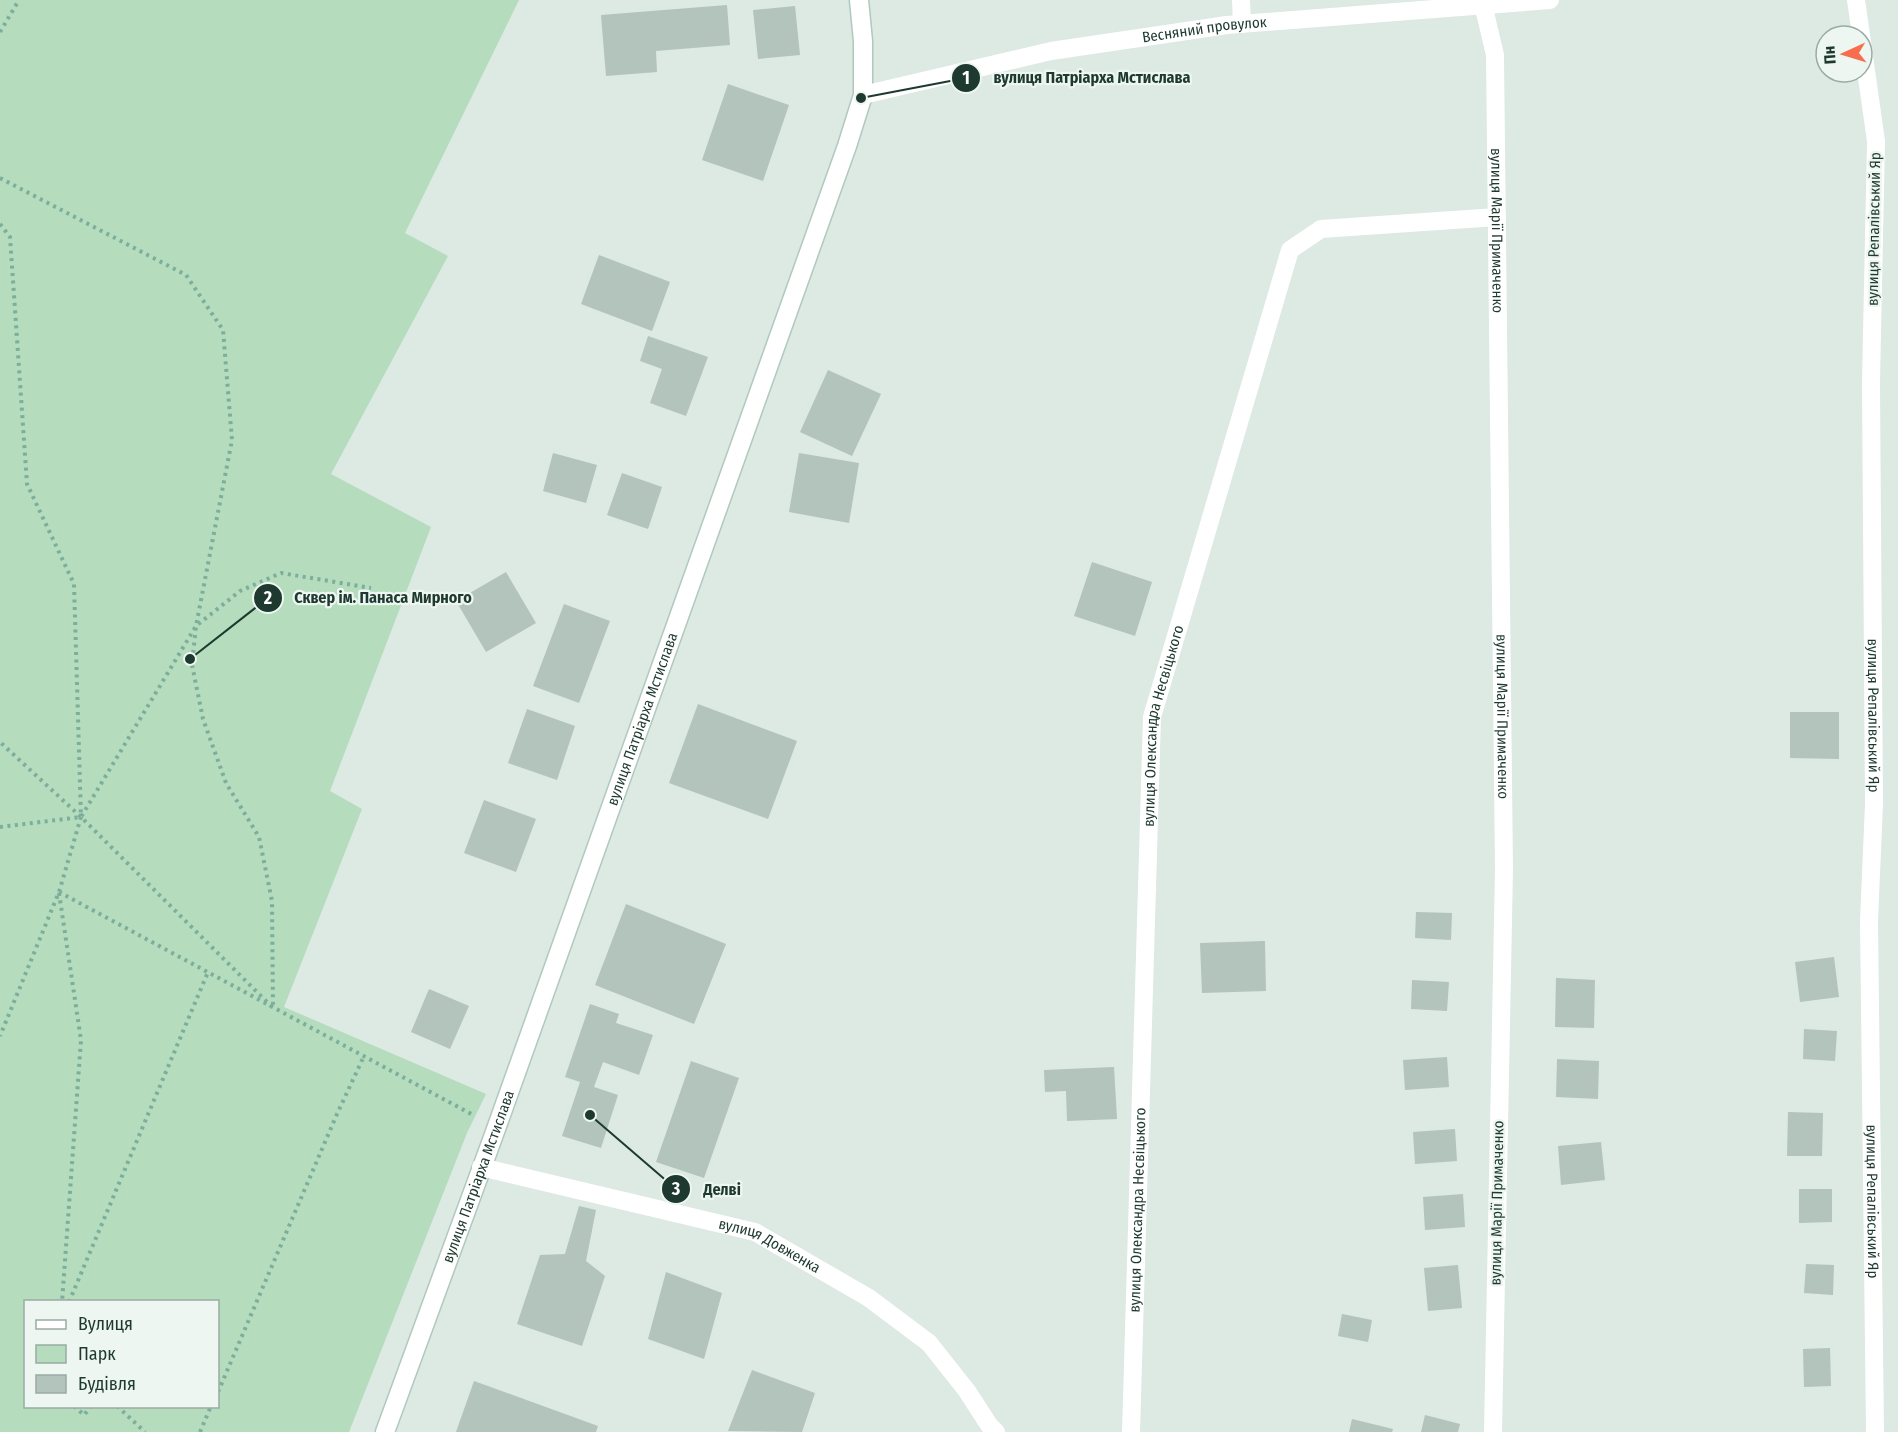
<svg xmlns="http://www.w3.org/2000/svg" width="1898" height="1432" viewBox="0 0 1898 1432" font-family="'Fira Sans Condensed',sans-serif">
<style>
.green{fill:#b4dcbd;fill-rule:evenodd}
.building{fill:#b2c4bc}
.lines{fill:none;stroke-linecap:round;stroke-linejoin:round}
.secondary-casing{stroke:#b0c9be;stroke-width:21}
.path{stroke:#7cae9b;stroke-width:4;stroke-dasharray:3 4.5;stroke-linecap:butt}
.street{stroke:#fff;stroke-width:18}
.secondary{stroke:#fff;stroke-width:18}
.labels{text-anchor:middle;stroke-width:4.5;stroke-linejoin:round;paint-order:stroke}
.street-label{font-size:15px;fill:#1e3930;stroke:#edf6f1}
.leader{fill:none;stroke:#1e3930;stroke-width:2}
.callout-dot{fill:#1e3930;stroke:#edf6f1;stroke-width:2}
.mark-label{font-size:18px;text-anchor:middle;font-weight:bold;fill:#fff}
.callout-label{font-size:16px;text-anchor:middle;font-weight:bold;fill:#1e3930;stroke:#edf6f1;stroke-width:4.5;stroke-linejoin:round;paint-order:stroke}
</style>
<rect width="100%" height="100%" fill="#dde9e3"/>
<!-- green -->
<path class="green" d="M0,0H519L405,233L448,256L331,474L431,527L330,791L362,809L284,1007L486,1094L467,1133L349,1432H0ZM26,1302H218V1406H26Z"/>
<!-- building -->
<path class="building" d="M727,5L730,45L656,51L657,72L606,76L601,15Z
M795,6L800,55L758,59L753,10Z
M728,84L789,105L763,181L702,160Z
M599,255L670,282L652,331L581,304Z
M648,336L708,357L686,416L650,403L662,369L640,361Z
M828,370L881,394L852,456L800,432Z
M553,453L597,465L586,503L543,491Z
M799,453L859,463L849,523L789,512Z
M622,473L662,487L648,529L607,515Z
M1092,562L1152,582L1135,636L1074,616Z
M506,572L536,623L486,652L456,601Z
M564,604L610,621L579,703L533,686Z
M698,704L797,741L768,819L669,783Z
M527,709L575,726L557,780L508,763Z
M1790,712H1839V759L1790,758Z
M484,800L536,819L516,872L464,853Z
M626,904L726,944L694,1024L595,985Z
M1416,912L1452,913L1451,940L1415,938Z
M1265,941L1266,991L1202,993L1200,943Z
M1834,957L1839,997L1800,1002L1795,962Z
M1556,978L1595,980L1594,1028L1555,1027Z
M1412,980L1449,982L1447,1011L1411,1009Z
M429,989L469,1006L450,1049L411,1032Z
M590,1004L619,1014L616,1023L653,1035L639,1075L603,1062L594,1087L618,1095L601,1148L562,1136L580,1082L565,1077Z
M1804,1029L1837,1031L1835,1061L1803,1059Z
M1447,1057L1449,1087L1405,1090L1403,1060Z
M1557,1059L1599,1061L1598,1099L1556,1097Z
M691,1061L739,1078L704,1178L656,1162Z
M1114,1067L1117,1119L1067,1121L1066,1091L1045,1092L1044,1070Z
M1788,1112L1823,1113L1822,1156H1787Z
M1455,1129L1457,1161L1415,1164L1413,1132Z
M1601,1142L1605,1180L1561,1185L1558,1146Z
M1799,1189H1832V1222L1799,1223Z
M1463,1194L1465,1227L1425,1230L1423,1197Z
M579,1206L596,1210L586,1261L605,1276L582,1346L517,1324L540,1255L565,1254Z
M1806,1264L1834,1265L1833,1295L1804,1293Z
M1458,1265L1462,1308L1428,1311L1424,1268Z
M666,1272L722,1293L704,1359L648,1339Z
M1342,1314L1372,1320L1368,1342L1338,1336Z
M1830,1348L1831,1386L1804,1387L1803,1349Z
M752,1370L815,1393L802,1432L728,1431Z
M474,1381L598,1426L596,1432H456Z
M1425,1415L1460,1424L1458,1432H1421Z
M1352,1419L1393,1429L1392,1432H1349Z"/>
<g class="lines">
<defs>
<g id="secondary">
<path id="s6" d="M385,1432L496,1129L847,146L863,95V41L859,0"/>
</g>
</defs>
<!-- secondary casing -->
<use href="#secondary" class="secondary-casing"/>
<!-- path -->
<path class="path" d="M0,32L19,0
M0,178L186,275L223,330L232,440L196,626L192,665L203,719L226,783L259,837L272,901L273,1008L81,817L0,742
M0,224L10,237L27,484L74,584L81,817L59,892L0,1036
M0,827L81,817L196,626L240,591L281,573L371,588
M59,892L475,1116
M59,893L81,1040L62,1302
M69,1302L208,972
M26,1363V1366
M218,1392L337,1114L364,1056
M74,1406L84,1415L91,1406
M117,1406L145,1432
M200,1432L211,1406"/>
<!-- street -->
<g class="street">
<path d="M1241,0L1242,24"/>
<path id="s1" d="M1483,0V4L1495,55L1504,870L1493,1432"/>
<path id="s2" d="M1856,0L1876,141L1871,383L1874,804L1869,921L1875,1432"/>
<path id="s3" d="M863,95L1051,51L1227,25L1550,0"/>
<path id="s4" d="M481,1167L755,1232L869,1298L929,1343L967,1391L989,1425L996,1432"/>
<path id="s5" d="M1131,1432L1152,717L1290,250L1321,229L1497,217"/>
</g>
<!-- secondary -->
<use href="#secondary" class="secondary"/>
</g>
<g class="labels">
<!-- street labels -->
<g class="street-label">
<text dy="5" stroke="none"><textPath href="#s3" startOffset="348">Весняний провулок</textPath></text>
<text transform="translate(1874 229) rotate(-89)" y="5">вулиця Репалівський Яр</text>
<text dy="5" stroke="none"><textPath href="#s1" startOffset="232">вулиця Марії Примаченко</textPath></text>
<text dy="5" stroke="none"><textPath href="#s2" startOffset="717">вулиця Репалівський Яр</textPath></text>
<text dy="5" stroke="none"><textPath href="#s1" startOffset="718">вулиця Марії Примаченко</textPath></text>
<text dy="5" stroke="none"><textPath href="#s6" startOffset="758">вулиця Патріарха Мстислава</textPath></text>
<text dy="5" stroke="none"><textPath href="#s5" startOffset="708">вулиця Олександра Несвіцького</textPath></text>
<text dy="5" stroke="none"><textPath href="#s6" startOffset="272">вулиця Патріарха Мстислава</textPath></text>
<text dy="5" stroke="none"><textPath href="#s2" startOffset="1203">вулиця Репалівський Яр</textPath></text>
<text transform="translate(1497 1203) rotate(-89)" y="5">вулиця Марії Примаченко</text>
<text dy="5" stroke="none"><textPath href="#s5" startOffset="222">вулиця Олександра Несвіцького</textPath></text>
<text dy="5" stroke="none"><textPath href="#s4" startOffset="300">вулиця Довженка</textPath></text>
</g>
</g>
<!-- callouts -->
<path class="leader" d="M861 98L966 78M190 659L268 598M590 1115L676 1189"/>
<g class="callout-dot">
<circle cx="861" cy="98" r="6"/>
<circle cx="190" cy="659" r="6"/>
<circle cx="590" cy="1115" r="6"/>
<circle cx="966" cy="78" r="15"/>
<circle cx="268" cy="598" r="15"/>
<circle cx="676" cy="1189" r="15"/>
</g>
<g class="mark-label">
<text x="966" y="84">1</text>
<text x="268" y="604">2</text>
<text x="676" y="1195">3</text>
</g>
<g class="callout-label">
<text x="1092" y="83">вулиця Патріарха Мстислава</text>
<text x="383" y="603">Сквер ім. Панаса Мирного</text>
<text x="722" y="1195">Делві</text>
</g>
<!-- legend -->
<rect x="24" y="1300" width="195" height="108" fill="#edf6f1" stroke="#9aaaa4" stroke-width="1.5"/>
<rect x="36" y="1320" width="30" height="9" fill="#ffffff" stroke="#9aaaa4" stroke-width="1.5"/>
<text x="78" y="1330" font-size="18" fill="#1e3930">Вулиця</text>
<rect x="36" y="1345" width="30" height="18" fill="#b4dcbd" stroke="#9aaaa4" stroke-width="1.5"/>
<text x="78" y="1360" font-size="18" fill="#1e3930">Парк</text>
<rect x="36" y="1375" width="30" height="18" fill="#b2c4bc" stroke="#9aaaa4" stroke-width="1.5"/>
<text x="78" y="1390" font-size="18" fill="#1e3930">Будівля</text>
<!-- north arrow -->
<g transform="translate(1844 54) rotate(266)"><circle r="28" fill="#edf6f1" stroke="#9aaaa4" stroke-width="1.5"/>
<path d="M0-4.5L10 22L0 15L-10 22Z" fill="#f66e4e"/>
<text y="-9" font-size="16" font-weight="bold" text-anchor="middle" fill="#1e3930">Пн</text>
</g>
</svg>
